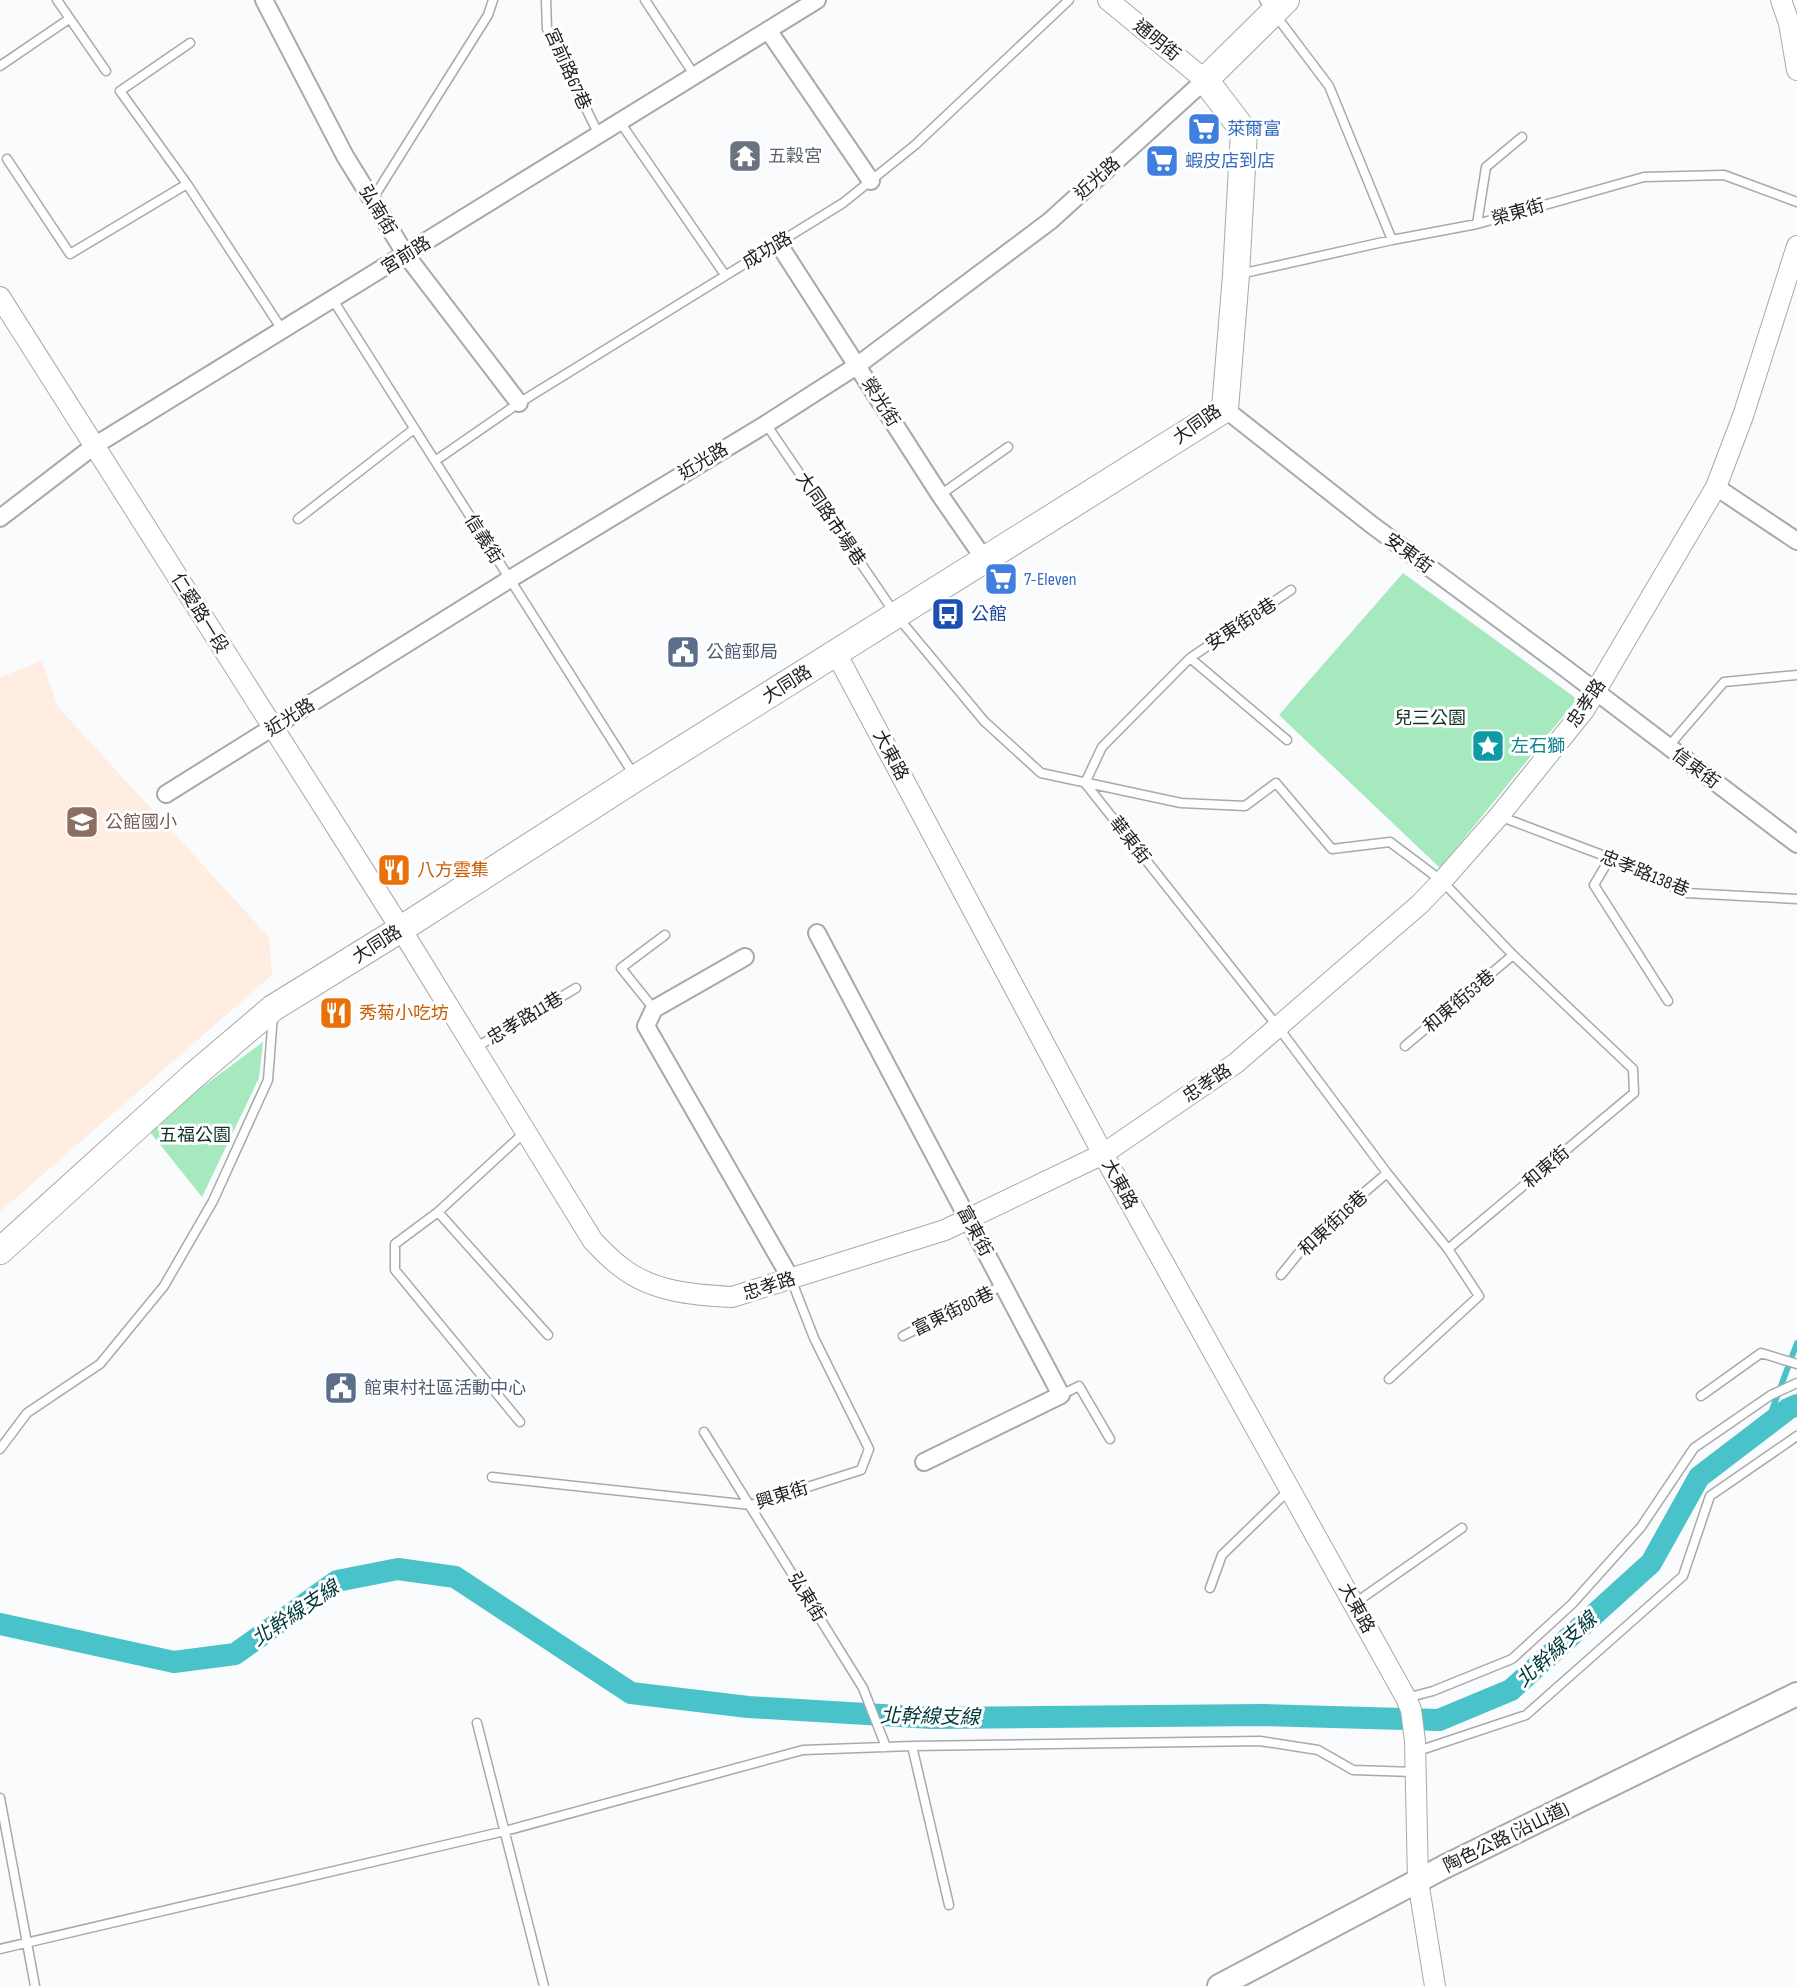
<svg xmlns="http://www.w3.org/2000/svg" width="1797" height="1986" viewBox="0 0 1797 1986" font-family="'Sofia Sans Condensed','Noto Sans TC',sans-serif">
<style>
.education{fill:#ffede2}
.green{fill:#a6e9bf}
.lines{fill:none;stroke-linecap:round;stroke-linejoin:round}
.stream{stroke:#4ac2ca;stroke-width:6}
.canal{stroke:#4ac2ca;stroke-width:22}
.service-casing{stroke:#a7a9ab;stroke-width:11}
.minor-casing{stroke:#a7a9ab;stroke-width:20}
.tertiary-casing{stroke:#a7a9ab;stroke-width:22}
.secondary-casing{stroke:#a7a9ab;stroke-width:26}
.primary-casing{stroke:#a7a9ab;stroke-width:28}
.service{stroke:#fff;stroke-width:8}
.minor{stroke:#fff;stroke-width:16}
.tertiary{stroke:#fff;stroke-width:20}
.secondary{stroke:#fff;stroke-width:22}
.primary{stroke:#fff;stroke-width:26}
.labels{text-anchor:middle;stroke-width:6;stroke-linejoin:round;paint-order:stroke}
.street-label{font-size:18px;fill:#1d1e1f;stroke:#fff}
.shop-label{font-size:18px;fill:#366cbe;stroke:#fff;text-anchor:start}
.worship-label{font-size:18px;fill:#5b616d;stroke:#fff;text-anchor:start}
.transit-label{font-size:18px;fill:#164399;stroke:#fff;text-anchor:start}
.service-label{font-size:18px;fill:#4e5e75;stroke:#fff;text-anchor:start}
.park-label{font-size:18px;fill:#0f331f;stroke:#fff}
.culture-label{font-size:18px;fill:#0d838f;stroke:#fff;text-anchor:start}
.education-label{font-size:18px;fill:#785e54;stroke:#fff;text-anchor:start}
.food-label{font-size:18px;fill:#c56008;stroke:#fff;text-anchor:start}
.water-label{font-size:20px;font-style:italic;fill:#00383b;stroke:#fff}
</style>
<rect width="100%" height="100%" fill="#f9fbfd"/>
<!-- education -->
<path class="education" d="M42,661L58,707L269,937L272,975L0,1212V677Z"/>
<!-- green -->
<path class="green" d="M1403,573L1577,699L1440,868L1279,715Z
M263,1042L259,1078L202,1197L150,1132L186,1099Z"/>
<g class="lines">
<!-- stream -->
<path class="stream" d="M1766,1426L1797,1343"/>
<!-- canal -->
<path class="canal" d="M0,1624L174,1662L235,1654L337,1581L398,1569L455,1577L631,1693L748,1707L932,1718L1262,1715L1439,1720L1511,1690L1651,1563L1699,1477L1788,1409L1797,1405"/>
<defs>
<path id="service" d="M57,0L106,71
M546,0L547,29L599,135
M645,0L695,76
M1264,0L1329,86L1392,240
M0,66L69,19
M620,122L725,275
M7,159L70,254L187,184L120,91L190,43
M187,184L283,331
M372,200L488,15L493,0
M1477,224L1486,167L1522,137
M1240,274L1392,240L1477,224L1644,177L1724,175L1797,202
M333,300L634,775
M766,424L896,615L984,721L1041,773L1181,803L1245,806L1276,783L1332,849L1390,842L1442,881L1513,955L1633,1069L1634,1093L1448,1249L1387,1173L1278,1027L1085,783L1102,747L1190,658L1291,590
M435,461L519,403L843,203L915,145L1069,0
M940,495L1008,447
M298,519L414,429
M1190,658L1287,740
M1668,747L1724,682L1797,675
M1499,816L1610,858L1686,893L1797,899
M1610,858L1594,885L1668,1001
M654,1009L621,968L665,935
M1405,1046L1513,955
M475,1048L576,988
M438,1212L548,1335
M1281,1275L1310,1239L1387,1173
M903,1336L1003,1285
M1389,1379L1479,1296L1448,1249
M1061,1395L1079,1386L1110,1439
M1701,1396L1761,1353L1797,1364
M520,1422L395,1270V1244L438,1212L525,1132
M704,1432L863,1688L886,1747
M0,1449L27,1413L100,1364L164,1286L213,1201L268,1080L273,1015
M492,1477L751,1505L861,1470L869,1449L814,1338L791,1279
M1210,1588L1222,1555L1289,1490
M1355,1603L1462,1528
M1406,1698L1433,1691L1512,1659L1572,1604L1641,1527L1694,1448L1771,1395L1797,1383
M477,1723L544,1986
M912,1746L949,1905
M1415,1752L1526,1715L1683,1576L1710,1496L1797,1436
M0,1798L35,1986
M0,1949L505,1831L803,1750L912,1746L1260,1741L1318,1750L1353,1770L1414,1772"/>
<path id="minor" d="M264,0L345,156L406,255L519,403
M768,30L871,181
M778,243L940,495L985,560
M1225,409L1372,525L1561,665L1797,844
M1716,487L1797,541
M0,518L94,446L817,0
M166,794L510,579L766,424L858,365L1050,221L1205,80
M817,933L1061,1395L924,1462
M745,957L654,1009L646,1026L791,1279"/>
<path id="tertiary" d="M1108,0L1205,80
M1781,0L1789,23L1797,70
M0,297L401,929L593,1241C602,1250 611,1260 621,1267C652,1292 694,1295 732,1297L945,1230L1103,1154L1236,1063L1420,904L1442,881L1499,816L1585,709L1716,487L1743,416L1797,246
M836,653L1103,1154L1406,1698L1411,1710L1415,1741L1418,1881L1435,1986"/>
<path id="secondary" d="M1219,1986L1444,1867L1797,1694"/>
<path id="primary" d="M0,1251L192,1077L273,1008L401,929L636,778L1225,409L1236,275L1244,131L1205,80L1286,0"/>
</defs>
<!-- service casing -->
<use href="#service" class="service-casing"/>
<!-- minor casing -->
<use href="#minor" class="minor-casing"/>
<!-- tertiary casing -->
<use href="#tertiary" class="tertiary-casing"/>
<!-- secondary casing -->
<use href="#secondary" class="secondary-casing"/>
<!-- primary casing -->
<use href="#primary" class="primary-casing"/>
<!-- service -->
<use href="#service" class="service"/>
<!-- minor -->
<use href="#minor" class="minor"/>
<!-- tertiary -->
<use href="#tertiary" class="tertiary"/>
<!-- secondary -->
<use href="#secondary" class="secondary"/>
<!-- primary -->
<use href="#primary" class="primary"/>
</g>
<!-- icons -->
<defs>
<symbol id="supermarket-square" viewBox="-11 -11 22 22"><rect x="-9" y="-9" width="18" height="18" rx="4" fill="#3f7fe0" stroke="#fff"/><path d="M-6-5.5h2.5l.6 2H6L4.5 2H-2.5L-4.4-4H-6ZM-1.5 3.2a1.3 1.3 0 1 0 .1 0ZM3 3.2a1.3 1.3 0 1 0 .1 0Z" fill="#fff"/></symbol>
<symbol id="temple-square" viewBox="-11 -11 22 22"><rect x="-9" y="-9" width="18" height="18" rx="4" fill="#6b7280" stroke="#fff"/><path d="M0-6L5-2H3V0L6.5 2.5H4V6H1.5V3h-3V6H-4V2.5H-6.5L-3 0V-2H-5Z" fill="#fff"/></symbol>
<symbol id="bus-square" viewBox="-11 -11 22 22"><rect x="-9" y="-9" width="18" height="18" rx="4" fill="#1a4fb4" stroke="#fff"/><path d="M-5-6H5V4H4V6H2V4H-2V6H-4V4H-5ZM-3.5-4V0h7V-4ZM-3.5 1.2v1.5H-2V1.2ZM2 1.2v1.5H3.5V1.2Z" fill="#fff"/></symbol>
<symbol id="civic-square" viewBox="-11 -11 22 22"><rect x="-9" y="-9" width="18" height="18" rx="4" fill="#5c6f8a" stroke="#fff"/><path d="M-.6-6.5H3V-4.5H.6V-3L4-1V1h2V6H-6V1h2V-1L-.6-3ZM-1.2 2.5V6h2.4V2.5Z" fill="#fff"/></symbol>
<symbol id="sight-square" viewBox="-11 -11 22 22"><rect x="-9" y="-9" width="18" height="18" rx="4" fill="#0f9aa8" stroke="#fff"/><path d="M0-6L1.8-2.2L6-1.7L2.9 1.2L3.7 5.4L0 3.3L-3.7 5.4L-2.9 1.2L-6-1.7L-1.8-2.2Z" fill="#fff"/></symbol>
<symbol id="school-square" viewBox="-11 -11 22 22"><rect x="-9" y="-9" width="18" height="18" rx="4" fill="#8d6e63" stroke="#fff"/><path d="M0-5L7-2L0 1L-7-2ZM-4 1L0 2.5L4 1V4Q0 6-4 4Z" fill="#fff"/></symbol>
<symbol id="restaurant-square" viewBox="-11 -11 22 22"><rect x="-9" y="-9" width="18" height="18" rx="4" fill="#e8710a" stroke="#fff"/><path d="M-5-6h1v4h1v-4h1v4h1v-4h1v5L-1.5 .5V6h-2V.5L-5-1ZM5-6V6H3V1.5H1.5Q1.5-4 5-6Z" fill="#fff"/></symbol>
</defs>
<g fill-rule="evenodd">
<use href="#supermarket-square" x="1185" y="110" width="38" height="38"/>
<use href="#temple-square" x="726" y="137" width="38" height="38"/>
<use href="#supermarket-square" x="1143" y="142" width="38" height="38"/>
<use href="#supermarket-square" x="982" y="560" width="38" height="38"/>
<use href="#bus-square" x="929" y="595" width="38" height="38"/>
<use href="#civic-square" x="664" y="633" width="38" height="38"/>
<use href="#sight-square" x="1469" y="727" width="38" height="38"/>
<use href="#school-square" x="63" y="803" width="38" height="38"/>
<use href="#restaurant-square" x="375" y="851" width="38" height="38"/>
<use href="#restaurant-square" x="317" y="994" width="38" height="38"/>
<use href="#civic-square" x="322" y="1369" width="38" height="38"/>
</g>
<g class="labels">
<!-- street labels -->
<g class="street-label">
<text transform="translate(1157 40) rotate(39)" y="6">通明街</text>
<text transform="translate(568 69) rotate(66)" y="6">宮前路67巷</text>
<text transform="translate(1097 178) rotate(-42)" y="6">近光路</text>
<text transform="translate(378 210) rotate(59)" y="6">弘南街</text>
<text transform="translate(1518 212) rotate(-16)" y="6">榮東街</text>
<text transform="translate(767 250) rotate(-31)" y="6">成功路</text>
<text transform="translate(406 255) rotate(-32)" y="6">宮前路</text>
<text transform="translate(881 402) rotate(58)" y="6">榮光街</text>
<text transform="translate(1197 424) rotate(-35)" y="6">大同路</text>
<text transform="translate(703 461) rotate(-31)" y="6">近光路</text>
<text transform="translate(831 519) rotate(56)" y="6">大同路市場巷</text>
<text transform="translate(484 539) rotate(58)" y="6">信義街</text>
<text transform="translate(1409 553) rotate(36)" y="6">安東街</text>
<text transform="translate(200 613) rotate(58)" y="6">仁愛路一段</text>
<text transform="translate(1241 624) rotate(-33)" y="6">安東街8巷</text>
<text transform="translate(787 684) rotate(-32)" y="6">大同路</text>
<text transform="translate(1586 703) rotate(-56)" y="6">忠孝路</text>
<text transform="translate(290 717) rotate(-32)" y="6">近光路</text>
<text transform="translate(891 755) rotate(62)" y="6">大東路</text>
<text transform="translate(1696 768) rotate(37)" y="6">信東街</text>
<text transform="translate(1130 840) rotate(52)" y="6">華東街</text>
<text transform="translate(1645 873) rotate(22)" y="6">忠孝路138巷</text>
<text transform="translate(377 944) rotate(-32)" y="6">大同路</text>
<text transform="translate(1459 1001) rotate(-40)" y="6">和東街53巷</text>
<text transform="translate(525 1018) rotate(-31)" y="6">忠孝路11巷</text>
<text transform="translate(1207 1083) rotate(-34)" y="6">忠孝路</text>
<text transform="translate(1546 1167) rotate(-40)" y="6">和東街</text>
<text transform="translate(1120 1184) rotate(61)" y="6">大東路</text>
<text transform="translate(1333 1223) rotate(-43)" y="6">和東街16巷</text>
<text transform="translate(975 1231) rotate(62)" y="6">富東街</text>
<text transform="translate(769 1286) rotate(-18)" y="6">忠孝路</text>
<text transform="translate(953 1311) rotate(-26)" y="6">富東街80巷</text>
<text transform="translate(782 1495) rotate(-17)" y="6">興東街</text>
<text transform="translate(807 1597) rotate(59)" y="6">弘東街</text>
<text transform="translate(1357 1608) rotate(61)" y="6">大東路</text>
<text transform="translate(1506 1837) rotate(-26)" y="6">陶色公路 (沿山道)</text>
</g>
<!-- shop labels -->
<g class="shop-label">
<text x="1227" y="135">萊爾富</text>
<text x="1185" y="167">蝦皮店到店</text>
<text x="1024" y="585">7-Eleven</text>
</g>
<!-- worship labels -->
<g class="worship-label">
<text x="768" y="162">五穀宮</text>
</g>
<!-- transit labels -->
<g class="transit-label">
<text x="971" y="620">公館</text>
</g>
<!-- service labels -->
<g class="service-label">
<text x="706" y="658">公館郵局</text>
<text x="364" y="1394">館東村社區活動中心</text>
</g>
<!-- park labels -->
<g class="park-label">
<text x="1430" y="724">兒三公園</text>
<text x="195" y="1141">五福公園</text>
</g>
<!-- culture labels -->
<g class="culture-label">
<text x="1511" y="752">左石獅</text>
</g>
<!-- education labels -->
<g class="education-label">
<text x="105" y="828">公館國小</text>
</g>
<!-- food labels -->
<g class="food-label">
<text x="417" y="876">八方雲集</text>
<text x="359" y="1019">秀菊小吃坊</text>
</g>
<!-- water labels -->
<g class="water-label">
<text transform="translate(295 1613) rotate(-34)" y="7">北幹線支線</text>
<text transform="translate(1556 1649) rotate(-42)" y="7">北幹線支線</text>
<text transform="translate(930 1716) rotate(1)" y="7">北幹線支線</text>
</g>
</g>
</svg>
